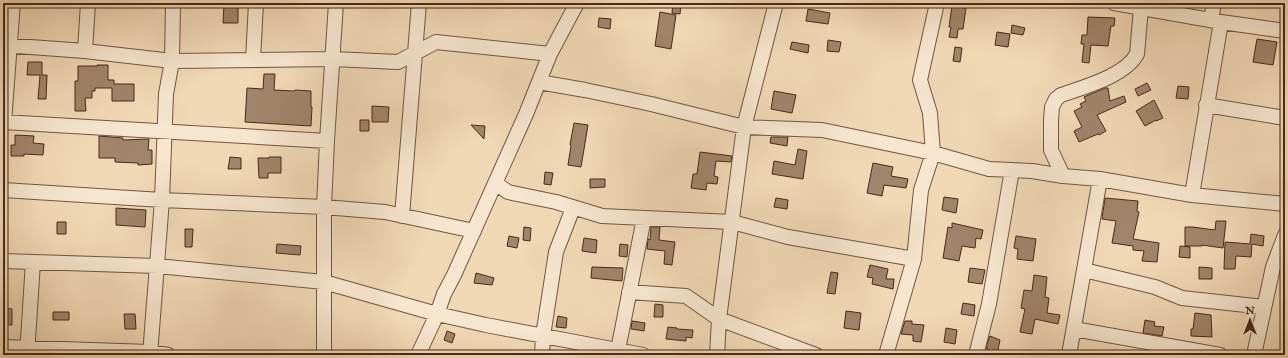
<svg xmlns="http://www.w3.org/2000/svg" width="1288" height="358" viewBox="0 0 1288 358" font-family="'IM FELL English',serif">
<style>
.building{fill:#a0846b;stroke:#48291b}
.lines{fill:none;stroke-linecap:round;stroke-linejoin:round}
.minor-casing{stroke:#725542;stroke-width:16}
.minor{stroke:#f6e6cf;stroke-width:14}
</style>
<rect width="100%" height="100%" fill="#f1d8b5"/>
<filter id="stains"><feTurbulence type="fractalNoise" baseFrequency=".005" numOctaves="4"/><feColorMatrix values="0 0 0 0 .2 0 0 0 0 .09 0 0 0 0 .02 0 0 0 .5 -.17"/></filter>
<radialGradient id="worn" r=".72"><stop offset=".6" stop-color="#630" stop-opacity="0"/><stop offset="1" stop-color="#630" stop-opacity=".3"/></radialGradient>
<!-- building -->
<path class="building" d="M673,3H681L680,14L672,13Z
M224,4H238V23H223Z
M952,6L966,8L963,29H958L957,38L949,37L951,27H949Z
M808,9L830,13L828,24L806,21Z
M660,12L676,15L671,49L655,46Z
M1088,17L1115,18L1114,26H1111L1108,46L1091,45L1089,63L1082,62L1084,44H1081L1082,35H1087Z
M599,18L611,19L610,29L598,27Z
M1012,25L1025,28L1023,35L1011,33Z
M997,32L1010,34L1008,47L995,45Z
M1257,39L1277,42L1273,65L1253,62Z
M828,40L841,42L839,52L827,51Z
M792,42L809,45L808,53L790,49Z
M955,47L962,48L960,62L953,61Z
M28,62H42V75H47L46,99H38L40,75H27Z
M97,65H108V80H114V84H134V101H112V88H95V91H92V98H85L86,111H75V81H78V66H97Z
M264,74H275L274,90L294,91L295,90L311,91V107H312L311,126L245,122L247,88L263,89Z
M1147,83L1151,90L1138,96L1135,89Z
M1178,86L1189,87L1188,99L1176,98Z
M1105,88H1108L1110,101L1124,96L1126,102L1097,115L1106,131L1099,135L1098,134L1079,142L1074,131L1082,127L1074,111L1082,107L1080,104L1086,101L1084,97Z
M774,91L796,95L792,113L771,109Z
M1154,100L1163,118L1156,121V120L1145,126L1136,111Z
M372,106L389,107L388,122H372Z
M360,120H369V131H360Z
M574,123L588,125L581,167L568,165L571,146L570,145Z
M471,125L485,126L484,139Z
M15,135L34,136L33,143L44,144L43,155L24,154V156H11V145H15Z
M99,136L123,138V140L149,139L148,150H152V164L138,165V163L115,162V158H99Z
M771,137H788L787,146L770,143Z
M798,149L807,151L803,179L772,174L774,161L795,165Z
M700,152L732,156L731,162L716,161L714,176L718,177L717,184L707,183L706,190L691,188L693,174H697Z
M230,157L241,158V169H228Z
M269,157H281V173H268V178H259L258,158H269Z
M873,163L893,167L891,176L908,179L906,188L884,185L882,196L867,193Z
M545,172L553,173L551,185L544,184Z
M590,179H605V187L590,188Z
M944,197L958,199L956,213L942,210Z
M776,198L788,200L787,209L774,207Z
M1105,198L1138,201L1137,211L1139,212L1133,239L1159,243L1157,262L1142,261L1144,251L1133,250V246L1112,243L1116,221L1102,219Z
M116,208L146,210L145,227L116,225Z
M1216,221H1226L1223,248L1202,245V246H1185V227H1193L1215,230Z
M57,222H66V234H57Z
M952,223L983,230L981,239L976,238L975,248L962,246L959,261L943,258L948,227L952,228Z
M524,227L531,228L530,241L523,240Z
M651,227H660L659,240L675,242L672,265L664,264L665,251L647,249L648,239L650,240Z
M185,229H193L192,247H185Z
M1251,234L1264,236L1263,246L1252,244L1251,257L1236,256L1235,269H1224L1225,242L1250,244Z
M509,236L519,238L517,248L507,246Z
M1016,236L1036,239L1033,261L1017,259L1018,249L1014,248Z
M584,238L597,240L596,253L582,251Z
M277,244L301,246L300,255L276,253Z
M620,244L628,245L627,257L619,256Z
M1180,246L1190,247V258L1179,257Z
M870,265L888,269L886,279H894L893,289L872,284L873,278L867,277Z
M592,267L623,268L622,281L591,278Z
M1199,267L1212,268V279H1199Z
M970,268L985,270L982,284L968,282Z
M831,272L838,273L835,294L827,293Z
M476,273L494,278L492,285L474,283Z
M1034,275L1047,277L1045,297L1049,298L1047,313L1060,315L1058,324L1035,319L1032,334L1020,332L1025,309L1021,308L1024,290L1032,291Z
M963,303L975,305L974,316L961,314Z
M655,304L663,305V317H654Z
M4,308L12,309V325H3Z
M846,311L861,313L859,330L844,328Z
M53,312H69V320H53Z
M1195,313L1211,315L1212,337L1191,336V329H1193Z
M124,314H135L136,329H125Z
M558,316L567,318L566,328L556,327Z
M1145,320L1155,322L1154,326L1164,327L1162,336L1143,333Z
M632,321L645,323L644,331L631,329Z
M905,321H912V324L924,325L921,342L913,341V335L901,334Z
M668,327L677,328V329L693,330L692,338L686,337V341L666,339Z
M946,328L957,330L955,344L944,342Z
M447,331L455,334L452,343L444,340Z
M990,336L1000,340L997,355L987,352L988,348H986Z"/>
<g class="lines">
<defs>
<path id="minor" d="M1114,3L1221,22L1285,31
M1211,20L1214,3
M3,45L85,51L172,61L333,59L398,62L436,42L550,54
M85,51L88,3
M253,60L256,3
M539,82L585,90L651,104L744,127L822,130L933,153L989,169L1032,171L1063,176L1100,179L1192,195L1285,204
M1206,105L1285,118
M3,122L327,141
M4,122L13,3
M1063,176L1051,150V120L1052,107L1056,99L1061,95C1084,87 1125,76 1137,54L1141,8
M495,183L508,192L556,202L602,216L732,222L788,237L914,259
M3,190L162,200L324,207L385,212L474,231
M1192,195L1221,22
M402,216L419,3
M3,261L157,266L324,282L437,314L486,325L643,355
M1084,270L1155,287L1182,298L1264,307
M629,292L686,296L719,319L816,355
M1074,329L1220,355
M3,347L150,352L168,355
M618,350L644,218
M27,355L33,262
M150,355L162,200L166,94L172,61L173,3
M324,355V207L327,141L336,3
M418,355L437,314L444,294L454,275L526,114L550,54L577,3
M542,355L543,336L556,252L573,208
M717,355L719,319L744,127L776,3
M886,355L914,259L921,190L933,153L930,113L920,80L937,3
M976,355L989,304L1012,170
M1069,355L1100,179
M1254,355L1273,267L1285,235"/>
</defs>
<!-- minor casing -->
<use href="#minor" class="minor-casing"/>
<!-- minor -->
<use href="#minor" class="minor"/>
</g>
<!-- margin -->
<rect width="1288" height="358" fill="none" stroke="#f1d8b5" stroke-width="16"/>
<rect x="4" y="4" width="1280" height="350" fill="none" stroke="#48291b" stroke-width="2"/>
<rect x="8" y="8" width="1272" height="342" fill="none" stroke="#48291b"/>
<!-- north arrow -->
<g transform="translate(1250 320)" stroke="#f6e6cf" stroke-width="3" paint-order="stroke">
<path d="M0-3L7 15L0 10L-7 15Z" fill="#48291b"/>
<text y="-6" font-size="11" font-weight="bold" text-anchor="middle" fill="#48291b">N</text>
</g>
<rect width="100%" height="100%" filter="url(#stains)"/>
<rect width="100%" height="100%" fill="url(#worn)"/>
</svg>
